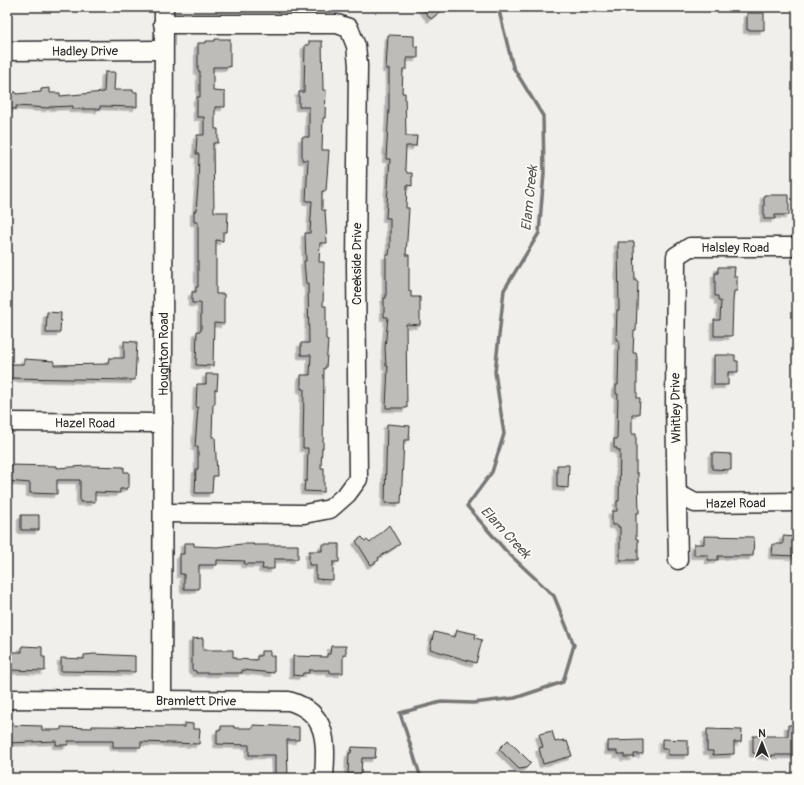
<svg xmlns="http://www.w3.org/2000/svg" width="804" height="785" viewBox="0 0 804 785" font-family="Pangolin,sans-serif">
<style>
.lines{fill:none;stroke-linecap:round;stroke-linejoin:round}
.stream{stroke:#777775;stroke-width:3.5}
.building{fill:#bdbcb8;stroke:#2b2b2b;filter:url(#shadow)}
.minor-casing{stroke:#2b2b2b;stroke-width:21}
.minor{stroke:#fdfcf7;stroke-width:18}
.labels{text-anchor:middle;stroke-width:3.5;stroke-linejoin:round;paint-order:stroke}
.street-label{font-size:13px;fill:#2b2b2b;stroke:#fdfcf7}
.water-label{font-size:14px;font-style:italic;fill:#575756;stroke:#fdfcf7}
</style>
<defs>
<filter id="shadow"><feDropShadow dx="-3.5" dy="3.5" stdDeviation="0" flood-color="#0004"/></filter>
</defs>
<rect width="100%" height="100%" fill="#f0efeb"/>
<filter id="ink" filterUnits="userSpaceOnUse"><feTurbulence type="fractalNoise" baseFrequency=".025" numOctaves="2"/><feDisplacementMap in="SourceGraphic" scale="8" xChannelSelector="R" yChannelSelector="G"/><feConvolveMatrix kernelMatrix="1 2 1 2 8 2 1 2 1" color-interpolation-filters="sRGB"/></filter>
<g filter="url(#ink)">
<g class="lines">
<!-- stream -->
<path class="stream" d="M421,778L400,713L441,702L473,703L515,698L563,682L574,645L554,596L506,551L467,506L492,472L504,434L495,372L504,290L539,233L544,173L543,116L513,67L498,7"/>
</g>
<!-- building -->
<path class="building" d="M421,7H446L431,19Z
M747,13H764V30H747Z
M388,35L414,36V47H418V58H407V69H403L402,93H405L406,136H417L416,146H406L405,168L407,173H412V186L407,185L406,208H409L406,255H409V291H411V297H420V325L406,324L407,408H386L388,366H386L385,348L388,317H384V298H386V255H389L390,248V218H386L390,159H386L389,109V69H386Z
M215,39H230V67H213V91L225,92V107H215V129H218V143H213L214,212H228L227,232H223V241L216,240V294H224V324L214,323L213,366L196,365L197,331H201V303H192V292H196V287H198V222H194V211H196L198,187L199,154H196L197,135H204V117H197V97H200V71H198V43H206V41H215Z
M309,41H322L323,90H326L325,118H323L322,150H329L326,191H322V210H325L327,243H320L319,262H324L323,306H326V339L328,340L326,368H324L323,448H322L321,468H324V492L304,491L305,481H307L308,448H303L304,389H301V375H310L311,355H301V343H309L308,283L306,284L304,261H306L305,233H310L312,201H306L308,160H302V137H309V107H299V92H304L305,45H309Z
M105,72H115L114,90H133V92H137V107L100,106V109H73V106L49,107V108L16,106V109H7V92H16V94L41,92V89L50,88V93H60V96L104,92Z
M764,195H789V215H775V219H764Z
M618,242H634L635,281H638L636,331H634L633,353H636L637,358V398H640L639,414H632V434H636V473H638L639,513H636V539H638V560H620V527H618V525H612V511H617V501H619L620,450H617V448H614V439H617L618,394H616V385H618L619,340H616L617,310H619Z
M718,267H735L734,277H737V291H734L733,301L732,336H714V320H720L721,301H718V296H715V273H718Z
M47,312L61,313L60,333H46Z
M124,341L137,342L135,380L7,378V364H24V359L54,361V365L108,364L109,358H124Z
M714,355H735V361H738V372H728V385H714Z
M206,374H218L217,390L215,389V404H213L212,437H215L217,476H213L212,493H195L196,469H198V447H195L198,407H196L197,384H206Z
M387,424L410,426L409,440H404L401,503H385Z
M712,453L731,454V470L712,469Z
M7,465L57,466V468L87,466L124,467V472H129V487H127V489H120V493L95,492V502H80V480H57V494L30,493V483L7,481Z
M557,465H569L568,488L557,487Z
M21,515H39V530H21Z
M389,525L400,544L378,558L379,560L371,565L356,541L362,537L365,541L367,540L370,543Z
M704,536L754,537L753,556H718V560H708V555H694V544H704Z
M783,536L797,537V556L772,555L773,544H783Z
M184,543H194V546L217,547L242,544H254L253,545H298V559H274V569H262L263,564H244L245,561L217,560V565H199V589H184V574H180V554H184Z
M322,544H339V562H333V580L316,579V565H309V551H322Z
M457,630L476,634L475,638L482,640L476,663L430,649L434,632L455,637Z
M203,638V650H233V657H235V659L257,660V656H261V651H270V656H274V673L242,670V673H196V671L192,670V639Z
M22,646L42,647V657H45V671L7,670V652H22Z
M331,646H346V655H343V673H330V670H309V673H303L302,676L293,675V656L327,657V654H330Z
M94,654L135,656V672L61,671V658L84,659V655Z
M184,723L193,724V729H200L199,744L141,742V747H113V741H68V745H56V741L7,743V725L42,726V730H61V727L92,728V726L184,727Z
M253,725L299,727V740H287L288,778H275V755H249V745L217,744V730H221V726H234V728H253Z
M788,725H797L796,755H772V757L753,753V736H788Z
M707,729L742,730L741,742H734V754L713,755V751H707Z
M552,731L555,742L564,740V742L567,741L572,756L543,764L539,748L543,747L539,734Z
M662,739L688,740V755H668V749H662Z
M508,740L531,763L526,768L519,769L499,749Z
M643,740V754H634V757H624V754H617V751H608V741Z
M352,747L376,748L375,758H362L361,774H348L349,753H351Z"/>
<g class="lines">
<defs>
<g id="minor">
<path id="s1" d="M7,51L163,50"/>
<path id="s2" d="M7,422L163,423"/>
<path id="s3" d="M678,494L695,503L797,502"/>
<path id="s4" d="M163,513L304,514L330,509L347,494L358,479L356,265L358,65L356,46L349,28L337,24H163"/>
<path id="s5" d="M678,560L675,402L676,256L690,247H797"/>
<path id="s6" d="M7,699L289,701C329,713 326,743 324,778"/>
<path id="s7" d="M162,700L164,7"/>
</g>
</defs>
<!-- minor casing -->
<use href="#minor" class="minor-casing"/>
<!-- minor -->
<use href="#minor" class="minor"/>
</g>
</g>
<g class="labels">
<!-- street labels -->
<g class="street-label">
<text dy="5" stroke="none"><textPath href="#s1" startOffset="78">Hadley Drive</textPath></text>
<text dy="5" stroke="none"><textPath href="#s5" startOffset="366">Halsley Road</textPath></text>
<text dy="5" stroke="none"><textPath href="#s4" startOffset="424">Creekside Drive</textPath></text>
<text dy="5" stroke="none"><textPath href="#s7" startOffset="346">Houghton Road</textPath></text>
<text transform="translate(675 408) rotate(-91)" y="5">Whitley Drive</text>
<text dy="5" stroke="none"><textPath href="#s2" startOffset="78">Hazel Road</textPath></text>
<text dy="5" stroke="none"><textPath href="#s3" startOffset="60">Hazel Road</textPath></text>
<text dy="5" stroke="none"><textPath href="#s6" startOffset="189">Bramlett Drive</textPath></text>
</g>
<!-- water labels -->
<g class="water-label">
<text transform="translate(529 198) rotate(-84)" y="5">Elam Creek</text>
<text transform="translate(506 532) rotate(47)" y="5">Elam Creek</text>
</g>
</g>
<!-- margin -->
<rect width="804" height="785" fill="none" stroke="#fdfcf7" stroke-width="24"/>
<rect x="12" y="12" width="780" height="761" fill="none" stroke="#2b2b2b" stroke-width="1.5" filter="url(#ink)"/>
<!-- north arrow -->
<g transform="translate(762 743)" stroke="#fdfcf7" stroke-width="3" paint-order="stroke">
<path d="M0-3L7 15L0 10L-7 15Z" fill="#2b2b2b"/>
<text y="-6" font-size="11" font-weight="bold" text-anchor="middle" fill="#2b2b2b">N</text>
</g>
</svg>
